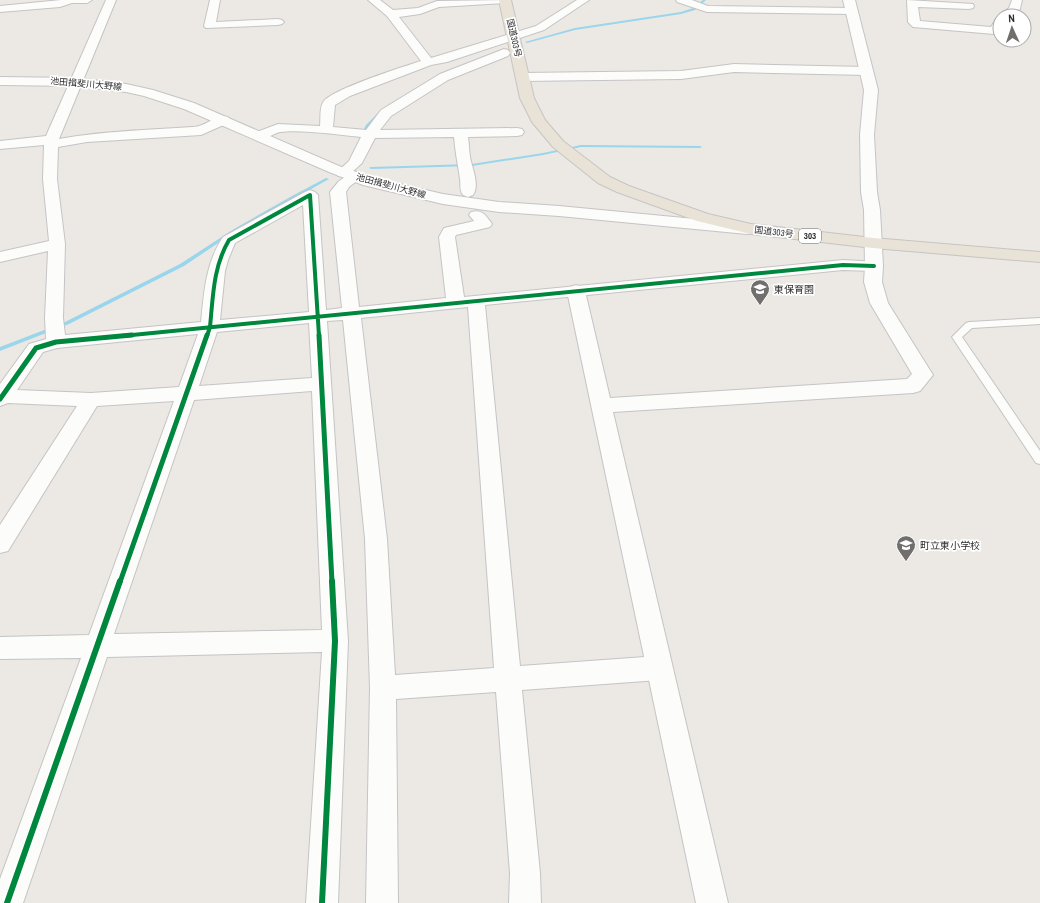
<svg xmlns="http://www.w3.org/2000/svg" width="1040" height="903" viewBox="0 0 1040 903" font-family="'Archivo Narrow','Noto Sans JP',sans-serif">
<style>
.lines{fill:none;stroke-linecap:round;stroke-linejoin:round}
.stream{fill:#99d6ec;fill-rule:evenodd}
.service-casing{stroke:#c5c4c5;stroke-width:2}
.minor-casing{stroke:#c5c4c5;stroke-width:2}
.tertiary-casing{stroke:#c5c4c5;stroke-width:2}
.secondary-casing{stroke:#c5c4c5;stroke-width:2}
.trunk-casing{stroke:#c6c5c4;stroke-width:2}
.service{fill:#fcfcfb;fill-rule:evenodd}
.minor{fill:#fcfcfb;fill-rule:evenodd}
.tertiary{fill:#fcfcfb;fill-rule:evenodd}
.secondary{fill:#fcfcfb;fill-rule:evenodd}
.trunk{fill:#e9e2d6;fill-rule:evenodd}
.cycleway-far2-casing{stroke:#fff;stroke-width:6}
.cycleway-far1-casing{stroke:#fff;stroke-width:8}
.cycleway-casing{stroke:#fff;stroke-width:9}
.cycleway-far2{stroke:#00873e;stroke-width:4}
.cycleway-far1{stroke:#00873e;stroke-width:5}
.cycleway{stroke:#00873e;stroke-width:6}
.labels{text-anchor:middle;dominant-baseline:central;stroke-width:3.5;stroke-linejoin:round;paint-order:stroke}
.far-street-label{font-size:9px;fill:#2e2e2e;stroke:#fff}
.shield{fill:#fff;stroke:#6d6d6d;stroke-width:1}
.shield-label{font-size:9px;font-weight:bold;fill:#2e2e2e}
.poi-label{font-size:10px;fill:#2e2e2e;stroke:#fff;text-anchor:start}
</style>
<rect width="100%" height="100%" fill="#ece8e4"/>
<g class="lines">
<path class="stream" d="M703 0H706L695 10 681 14 575 30 527 43 525 42 575 28 681 12 693 8Z
M381 110 384 111 369 126 364 136H362L361 135 366 125Z
M581 145 700 146 702 147 700 148 581 147 543 155 472 166 371 169 369 168 371 167 472 164 543 153Z
M326 178 329 179 236 231 184 266 69 324 0 351V347L65 322 180 264 234 229 292 196Z"/>
<g class="service-casing">
<path id="service" d="M1040 318V324L972 328 962 337 1040 451V464L1036 463 952 337 966 323 969 322Z"/>
</g>
<g class="minor-casing">
<path id="minor" d="M61 0H92L87 3H72L60 7 0 12V6Z
M106 0H116L59 139C103 131 148 130 193 127 206 127 215 114 228 117L230 120 228 123 201 135 87 142 58 147 57 179 65 244 63 318 65 335 201 322C204 292 206 262 223 237L305 192 310 190 315 192 318 195 326 310 342 308 330 192 339 181 345 177 338 176 336 173 349 161 361 137C340 135 301 129 280 132 271 134 264 142 254 139L252 136 254 133 278 124 320 126C321 118 319 107 324 101 334 89 402 67 421 61L387 16 368 0H380L393 10 418 8 437 1 510 0 505 3 439 7 420 14 399 17 431 58 536 26 577 0H589L544 30 447 62 431 65 350 96 335 105 333 127 366 130 381 110 440 74 504 49 508 50 510 53 508 56 448 80 391 116 380 130 517 128 522 129 524 132 522 135 517 136 468 137C469 143 469 150 470 157 472 168 480 185 473 195L468 197 463 195C459 190 461 185 460 179 458 165 455 151 454 137L375 138 362 163 351 173 360 174 362 177 349 187 346 192 359 307 446 298 439 237 444 228 474 221 469 215 471 212C483 209 486 216 492 224L490 227 456 235 455 237 464 297 843 260 880 262 882 266 880 270 874 271 843 270 485 305 520 666 659 656 668 660 672 668 668 676 659 680 522 690 540 873 541 903H509L510 873 496 692 396 699 398 903H366L370 688 365 539 343 320 327 321 348 641 338 903H306L322 652 107 657 23 903H0V879L81 658 0 659V637L89 635 174 401 97 406 8 551 0 553V525L77 406 8 403 0 406V384L29 344 46 339 45 318 48 251 0 262V252L49 241 43 179 44 145 0 149V141L46 136ZM303 205 309 312 220 320 225 271 228 260 235 243ZM468 307 494 668 395 675 387 539 361 318ZM309 323 312 378 199 386 217 332ZM198 334 179 387 91 393 17 390 43 352 57 348ZM312 391 322 630 114 634 194 400Z
M210 0H220L216 22 278 19 282 20 284 22 282 24 278 25 206 28 204 26Z
M676 0H692L708 6 852 8 858 11 852 14 707 12 677 2Z
M907 0 973 4 974 6 973 8 969 9 918 7 920 21 991 27 996 19 1000 18V31L998 33 994 34 913 27 908 22Z
M1012 0H1022L1020 9 1013 16H1000L1009 8Z
M734 64 867 67 871 68 873 71 871 74 867 75 734 72 681 79 522 81 518 80 516 77 518 74 522 73 681 71Z"/>
</g>
<g class="tertiary-casing">
<path id="tertiary" d="M843 0H855L878 90 874 135 877 192 880 210 883 266 882 282 888 303 933 375 920 391 913 393 613 412 728 903H696L567 291 570 287 576 285 582 287 585 291 610 398 907 379 912 374 870 303 864 282 865 266 864 210 861 192 860 135 864 90Z"/>
</g>
<g class="secondary-casing">
<path id="secondary" d="M0 77 76 78 126 84 153 90 194 103 339 166 374 178 443 194 499 202 559 206 747 224 753 225 755 229 753 233 747 234 559 216 499 212 443 204 363 185 329 172 184 109 144 96 126 92 76 86 0 85Z"/>
</g>
<g class="trunk-casing">
<path id="trunk" d="M499 0H511L534 98 545 120 563 141 610 177 629 186 708 214 751 224 873 238 1040 252V262L873 248 751 234 697 221 617 192 598 183 553 147 532 122 520 98Z"/>
</g>
<use href="#service" class="service"/>
<use href="#minor" class="minor"/>
<use href="#tertiary" class="tertiary"/>
<use href="#secondary" class="secondary"/>
<use href="#trunk" class="trunk"/>
<g class="cycleway-far2-casing">
<path id="cycleway-far2" d="M122 336 843 265 874 266
M207 336 210 327C213 297 213 267 229 240L310 195 319 336"/>
</g>
<g class="cycleway-far1-casing">
<path id="cycleway-far1" d="M319 335 332 582
M0 399 36 348 56 342 132 335
M120 582 207 335"/>
</g>
<g class="cycleway-casing">
<path id="cycleway" d="M7 903 120 581
M322 903 335 641 332 581"/>
</g>
<use href="#cycleway-far2" class="cycleway-far2"/>
<use href="#cycleway-far1" class="cycleway-far1"/>
<use href="#cycleway" class="cycleway"/>
</g>
<defs>
<g id="school-pin" transform="scale(1)"><path d="M0 17L-7.5 6A9.5 9.5 0 1 1 7.5 6Z" fill="#706f6e" stroke="#fff"/><path d="M0-5L7-2L0 1L-7-2ZM-4 1L0 2.5L4 1V4Q0 6-4 4Z" fill="#fff"/></g>
</defs>
<g fill-rule="evenodd">
<use href="#school-pin" x="760" y="289"/>
<use href="#school-pin" x="906" y="545"/>
</g>
<g class="labels">
<g class="far-street-label">
<text transform="translate(514 38) rotate(77)">国道303号</text>
<text transform="translate(86 84) rotate(5)">池田揖斐川大野線</text>
<text transform="translate(391 186) rotate(15)">池田揖斐川大野線</text>
<text transform="translate(774 232) rotate(7)">国道303号</text>
</g>
<rect class="shield" x="799" y="229" width="22" height="14" rx="3"/>
<g class="shield-label">
<text x="810" y="236">303</text>
</g>
<g class="poi-label">
<text x="774" y="289">東保育園</text>
<text x="920" y="545">町立東小学校</text>
</g>
</g>
<g transform="translate(1012 28) rotate(357)"><circle r="19" fill="#ffffff" stroke="#ababab"/>
<path d="M0-3L7 15L0 10L-7 15Z" fill="#706f6e"/>
<text y="-6" font-size="11" font-weight="bold" text-anchor="middle" fill="#2e2e2e">N</text>
</g>
</svg>
